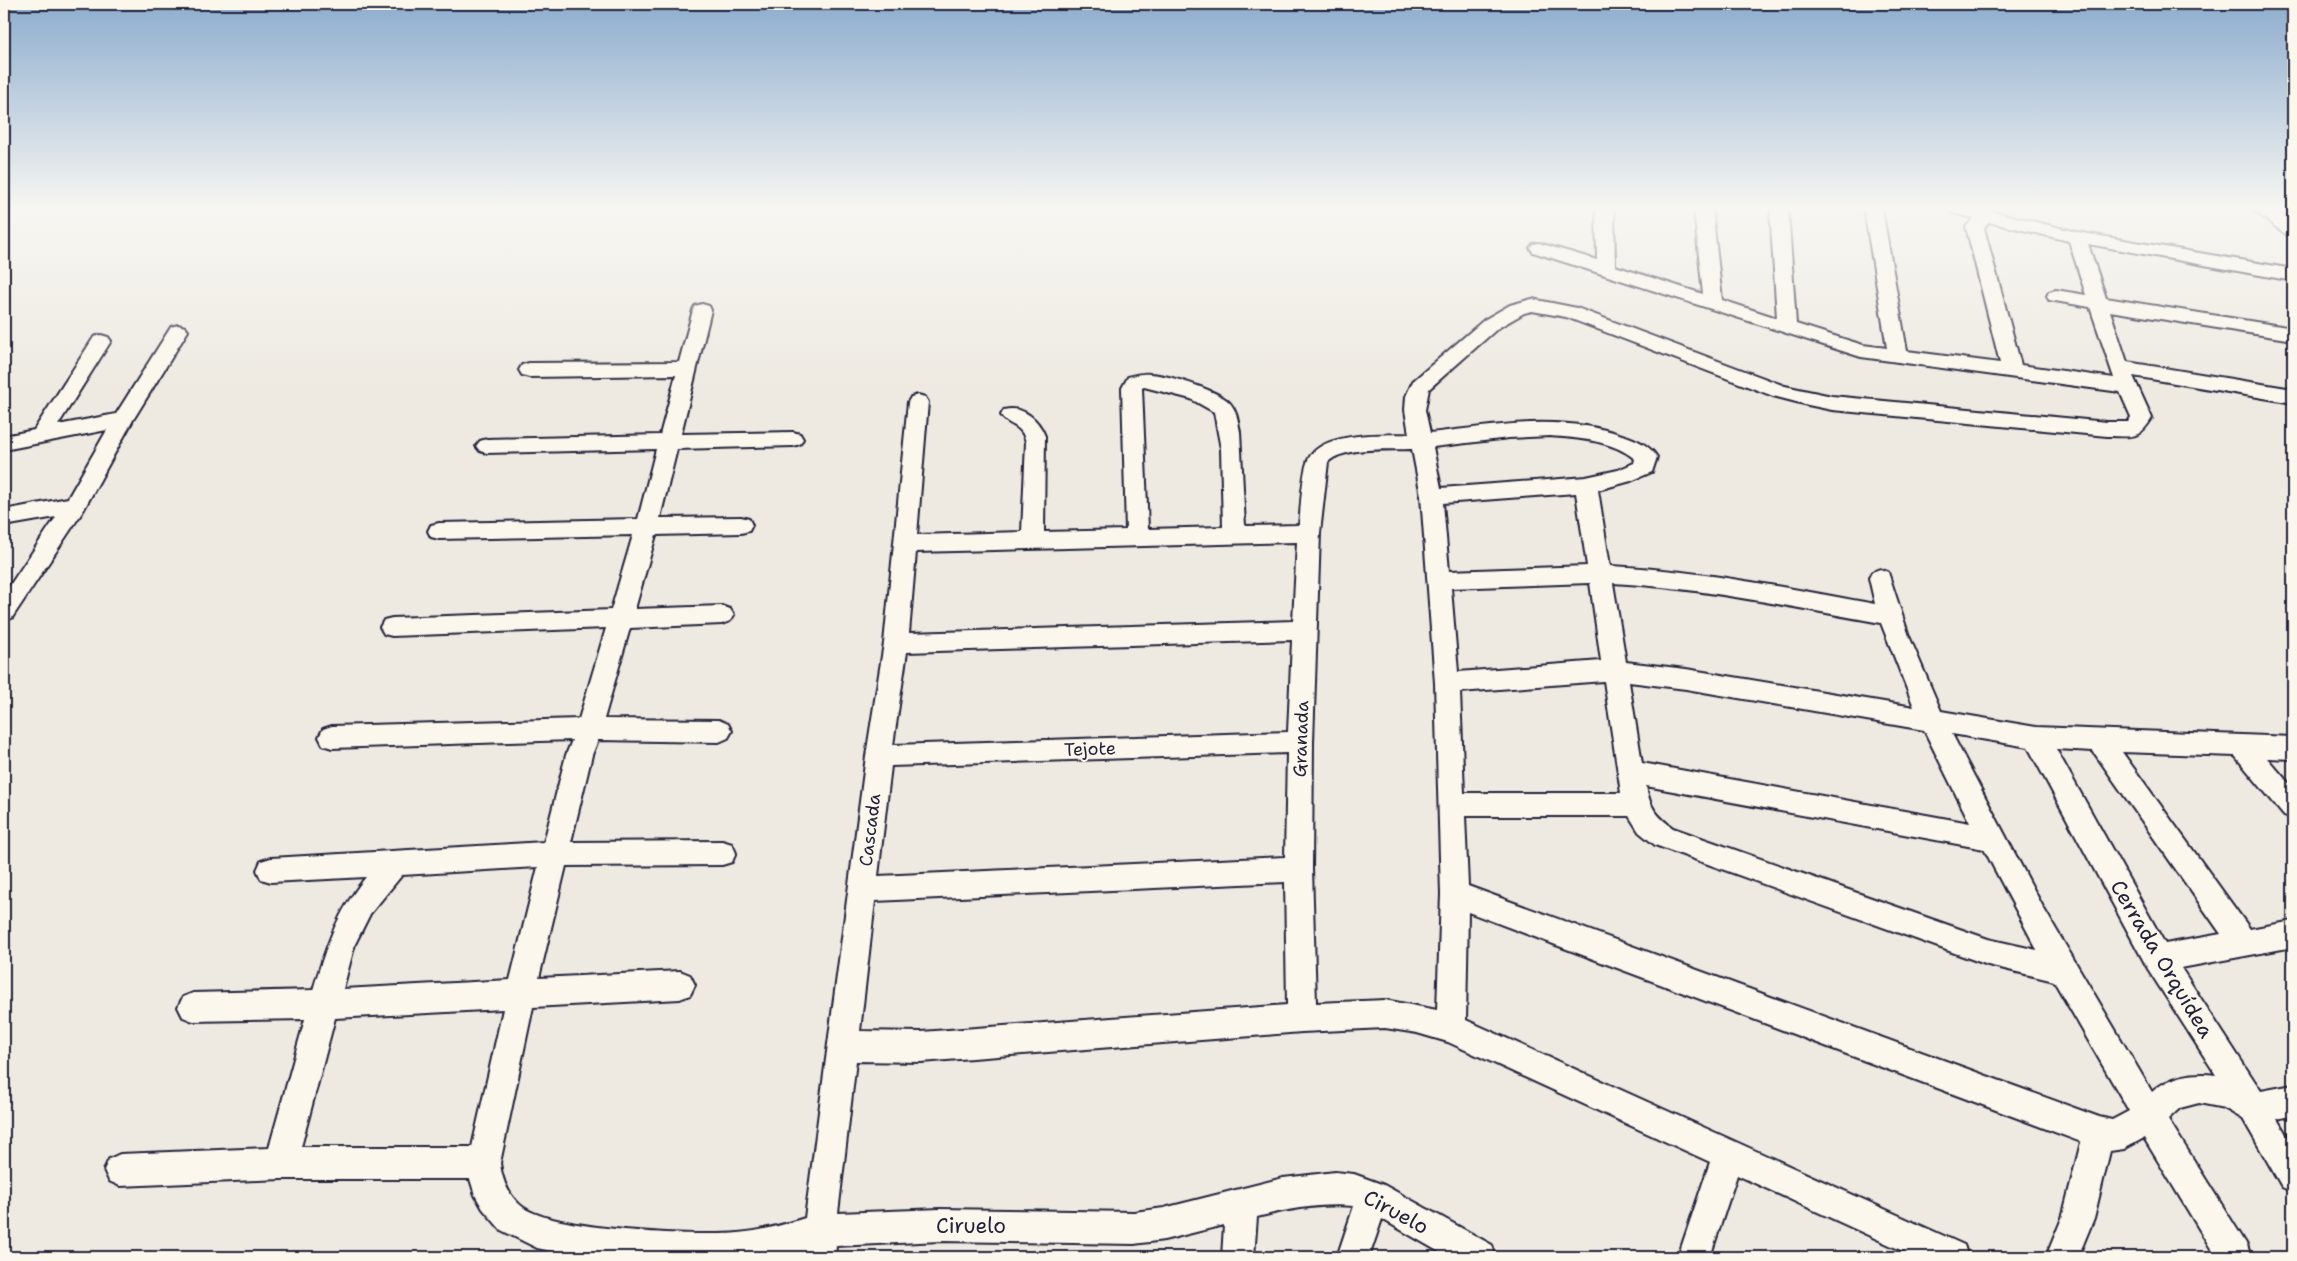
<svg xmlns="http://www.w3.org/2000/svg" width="2297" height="1261" viewBox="0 0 2297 1261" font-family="'Shantell Sans',sans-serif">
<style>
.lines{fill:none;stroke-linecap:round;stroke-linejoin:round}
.street-casing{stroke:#22223b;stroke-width:4}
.street{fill:#fbf7ec;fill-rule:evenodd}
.labels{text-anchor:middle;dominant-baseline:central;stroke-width:4;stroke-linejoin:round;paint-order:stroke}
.street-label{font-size:18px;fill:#22223b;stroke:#fbf7ec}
.near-street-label{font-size:21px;fill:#22223b;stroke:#fbf7ec}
</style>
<rect width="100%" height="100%" fill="#eeeae2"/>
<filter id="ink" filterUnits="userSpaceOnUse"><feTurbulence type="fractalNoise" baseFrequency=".02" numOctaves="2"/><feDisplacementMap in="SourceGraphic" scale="10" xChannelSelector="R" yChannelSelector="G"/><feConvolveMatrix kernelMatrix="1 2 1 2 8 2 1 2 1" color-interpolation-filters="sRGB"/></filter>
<g filter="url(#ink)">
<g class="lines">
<g class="street-casing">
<path id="street" d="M1596 209H1614L1615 266 1703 294 1694 209H1712L1722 300 1777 318 1770 209H1788L1796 324 1863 345 1887 348 1864 209H1882L1907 351 2000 363 1966 227 1974 218 1952 213 1949 209H1982L2077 232 2293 269V281L2088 244 2106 298 2293 328V340L2110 311 2127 362 2293 389V403L2133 376 2152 418C2138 441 2132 436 2107 436L1832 410 1808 405 1773 396 1566 317 1532 311 1524 313 1498 328 1429 389 1425 410 1430 433C1494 426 1559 413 1622 435 1636 439 1649 445 1657 457L1652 472 1631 481 1598 490 1610 566C1699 570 1787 588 1875 604L1869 578 1872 572 1880 569 1888 572 1909 636 1941 711 2036 727 2293 737V759L2267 758 2293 788V819L2284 815 2235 756 2122 752 2250 929 2293 921V947L2181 968 2261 1091 2293 1085V1115L2277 1119 2293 1146V1192L2282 1187 2243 1119 2224 1108 2199 1103 2180 1108 2168 1119 2247 1245 2251 1257H2216L2144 1138 2124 1149 2110 1151 2094 1218 2078 1257H2046L2062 1218 2081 1142 1468 912 1466 1020 1964 1245 1968 1257H1916L1737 1175 1710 1257H1678L1710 1162 1448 1042 1417 1033 1385 1028 1302 1032 921 1062 856 1061 838 1213 940 1209 1134 1212 1164 1208 1283 1178 1335 1172 1354 1174 1384 1185 1492 1245 1496 1257H1448L1382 1219 1369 1257H1337L1354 1206C1321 1203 1288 1209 1257 1217L1254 1257H1222L1224 1225 1164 1240 1134 1244 940 1241 836 1246 835 1257H803V1252L785 1257H579L537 1248 501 1230 483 1209 475 1195 470 1179H281L120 1186 109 1181 104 1170 109 1159 120 1154 269 1148 305 1019 193 1021 183 1017 178 1007 183 997 193 993 313 990C326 947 337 912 366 877L271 882 261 879 257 870 261 861 271 858 544 842 566 755 572 740 332 748 323 745 319 737 323 729 332 726 579 719 606 628 392 636 384 634 380 627 384 620 392 618 611 610 633 535 439 539 431 537 428 531 431 525 439 523 638 519 656 449 487 453 480 451 476 446 480 441 487 439 660 435 676 375 529 377 522 375 519 370 522 365 529 363 679 362 693 310 695 306 702 304 709 306 711 310 681 434 793 432 800 434 803 439 800 444 793 446 677 449 660 518 741 517 749 519 752 525 749 531 741 533 656 535 635 609 722 606 730 609 734 615 730 621 722 624 630 628 604 719 719 720 728 724 732 731 728 738 719 742 598 740 592 755 571 842 722 841 732 844 736 853 732 862 722 865 566 866 539 978 680 971 690 975 695 985 690 995 680 999 533 1007 500 1163C502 1181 509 1197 524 1208 556 1230 697 1237 738 1233 761 1231 783 1225 805 1218L866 756 884 643 908 402 911 397 918 395 925 397 928 402 917 535 1022 532 1026 442C1021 422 1009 428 1001 415L1004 410C1023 405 1039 420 1045 436L1044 532 1126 530 1122 388 1128 377C1133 376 1138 374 1143 374 1161 372 1218 390 1230 403 1237 411 1238 422 1240 432L1245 526 1299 525C1301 508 1302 474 1308 460 1321 431 1383 435 1409 434L1405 410 1406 396 1413 381 1484 320 1510 305 1532 299 1577 308 1785 386 1808 391 1832 396 2107 422H2128L2131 417 2120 392 1861 357 1533 252 1530 248 1533 244 1539 243 1597 260ZM1989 222 2069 241 2086 295 2056 290 2049 292 2047 296 2049 300 2090 307 2114 378 2021 365 1984 228ZM1144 387 1191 399 1214 412 1221 449 1223 527 1148 529 1142 388ZM1550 436C1578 438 1612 440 1635 459L1634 463 1618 470 1586 477 1441 488 1433 447 1509 438ZM1412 449 1421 496 1435 683 1441 894 1437 1010 1385 1000 1316 1003 1312 869 1313 742 1320 533 1328 462C1345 446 1389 450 1412 449ZM1576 493 1587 566 1449 571 1443 503ZM1297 542 1293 621 909 633 916 552ZM1590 583 1601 661 1458 672 1451 588ZM1613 583C1703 588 1792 607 1881 623L1914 707 1686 669 1626 662ZM1292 640 1288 732 893 745 907 652ZM1604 681 1621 793H1464L1460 692ZM1629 682 1686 689 1924 730 1970 823 1642 763ZM1952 734 2028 747 2148 969 2216 1075C2193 1072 2169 1076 2152 1092L2044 909ZM2056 749 2093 751 2221 934 2165 944ZM1287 753 1285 857 878 876 891 766ZM1646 786 1984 849 2037 950 1988 939 1673 828C1656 815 1650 808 1646 786ZM1465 816H1629L1639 832 1655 845 1988 965 2054 981 2129 1111 2112 1120 2099 1117 1468 886ZM538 867 510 980 343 989 355 944 370 914 402 875ZM1285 882 1287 1005 921 1032 860 1031 875 901ZM503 1009 472 1147H301L335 1018Z
M2252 209H2273L2293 223V236L2287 235Z
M178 325 185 327 188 331 133 420 83 511 12 618 4 621V594L56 517 4 526V510L68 498 107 430 4 450V436L34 430 94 337 101 335 108 337 111 341 58 425 116 414 171 327Z"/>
</g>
<use href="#street" class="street"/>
</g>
</g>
<linearGradient id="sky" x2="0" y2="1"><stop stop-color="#8dadce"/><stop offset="0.54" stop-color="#f7f6f2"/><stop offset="1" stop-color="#f7f6f2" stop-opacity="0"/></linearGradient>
<rect width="2297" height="386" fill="url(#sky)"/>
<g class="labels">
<g class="street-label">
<text transform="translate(1301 739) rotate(-88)">Granada</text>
<text transform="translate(1090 749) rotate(-2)">Tejote</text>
<text transform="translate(870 830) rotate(-83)">Cascada</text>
</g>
<g class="near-street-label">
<text transform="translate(2162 959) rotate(59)">Cerrada Orquídea</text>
<text transform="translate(1396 1212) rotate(28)">Ciruelo</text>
<text x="971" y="1226">Ciruelo</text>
</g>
</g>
<rect width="2297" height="1261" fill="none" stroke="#fbf7ec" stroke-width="20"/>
<rect x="10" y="10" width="2277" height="1241" fill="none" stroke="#22223b" stroke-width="2" filter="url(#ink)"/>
</svg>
